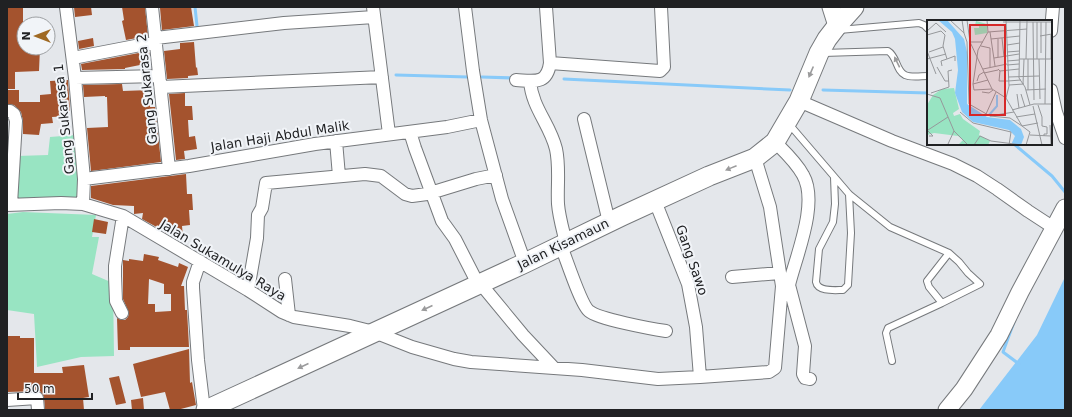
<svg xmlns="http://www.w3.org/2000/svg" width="1072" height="417" viewBox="0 0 1072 417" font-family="'DejaVu Sans',sans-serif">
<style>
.green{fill:#98e4c2}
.water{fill:#88caf9}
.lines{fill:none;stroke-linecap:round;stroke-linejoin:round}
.stream{stroke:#88caf9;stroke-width:3}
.building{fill:#a4532e;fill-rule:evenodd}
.lane-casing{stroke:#76797c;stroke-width:8}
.street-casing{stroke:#76797c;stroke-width:14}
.secondary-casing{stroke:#76797c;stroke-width:19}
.primary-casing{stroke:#76797c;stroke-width:21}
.lane{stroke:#fff;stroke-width:6}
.street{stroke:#fff;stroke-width:12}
.secondary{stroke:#fff;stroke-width:17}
.primary{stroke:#fff;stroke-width:19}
.oneway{fill:#9b9b9c}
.labels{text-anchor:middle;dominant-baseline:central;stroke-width:4;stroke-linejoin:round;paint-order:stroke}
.street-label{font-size:13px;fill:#202123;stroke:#f1f4f8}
.inset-river{fill:none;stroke:#88caf9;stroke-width:2}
.inset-road{fill:none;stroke:#96989b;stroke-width:1}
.view{fill:#d62828;fill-opacity:0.15;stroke:#d62828;stroke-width:2}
.inset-edge{fill:none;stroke:#202123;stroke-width:2}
</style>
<rect width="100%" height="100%" fill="#e4e7eb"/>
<path class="green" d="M75 135 79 172 78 201 14 200 17 156 48 155 50 137Z
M23 212 96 215 92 237H99L92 274 113 283 114 356 81 357 37 367 34 314 7 310V214Z"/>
<path class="water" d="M1065 277V410H979L1037 335Z"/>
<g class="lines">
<path class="stream" d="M195 7 197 26
M396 75 468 77
M482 77 514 78
M564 79 790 90
M823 90 928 93
M1014 144 1052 176 1065 192
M1014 322 1003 352 1019 364"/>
</g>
<path class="building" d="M7 7H23V26H19V45H24V48H40L39 71 15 72V89H7Z
M74 7H91L92 15 75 17Z
M122 7H145L148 36 126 40 122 21 124 20Z
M167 7H191L194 26 162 30 160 8Z
M93 38 94 46 79 49 78 41Z
M194 42 196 68 197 67 198 75 188 76V78L167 79 164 51 180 49V43Z
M149 51 150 63 125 68V69L82 70 81 64Z
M68 80 70 111H68V116L52 117 53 123 41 124 39 135 23 134V121L21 112 14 105 8 104V90H19V102H40V95L51 94 50 81Z
M122 84 123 91 150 90V107H155L161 162 91 171 87 128 108 127 107 97H105V96L84 97 83 85Z
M185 93V106H192L193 120H188L189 137 195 136 197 149 184 151 185 159 176 160 169 94Z
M186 174 187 194H192L193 210H189L190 225 182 226 183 237H175V234H168L164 232V230H162L142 219 143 213 134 214V206L113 205 91 198V186Z
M94 219 108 222 106 234 92 232Z
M144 254 159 257 158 260 178 267 179 263 188 267 181 286H184L185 310H187L189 347H130V350H118L117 318 121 320H125L128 317 129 313 123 299V260L129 261V259L143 261ZM149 279 164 284V294H171V311L155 312V304H148Z
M7 336H20V338H34V373H63L62 367 84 365 89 397 83 398 84 410H45L44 397 40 391 7 392Z
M189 349 190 383 192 382 196 405 177 410H170L165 392 141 397 133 364Z
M119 376 126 403 116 405 109 378Z
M143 398 144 410H132L131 400Z"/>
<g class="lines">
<g class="lane-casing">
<path id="lane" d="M839 30 919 23 924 25 928 29
M823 53 888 51C897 56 896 71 905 75 911 78 921 76 928 76
M789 124 849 194 890 227 949 253 959 262 968 273 980 284 942 303 888 328 886 333 892 361
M834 177 835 204 833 222 819 249 816 282C818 292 835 290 843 290L848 285 851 233 849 194
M942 303 929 287 927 281 949 253"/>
</g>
<g class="street-casing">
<path id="street" d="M66 7 75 78 84 179 83 204
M152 7 169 169
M373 7 389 134
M465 7 473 71 481 120 502 199 525 263
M1051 31 1053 7
M156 38 284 23 374 17
M73 58 156 42
M550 63 660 71 664 67 661 7
M75 78 159 76
M516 80C534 81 547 85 550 63L546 7
M530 81C532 108 550 124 556 149 560 167 557 186 558 204 559 217 563 230 566 243
M161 87 382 77
M1051 90 1056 112 1065 138
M799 101 892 141 953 164 977 176 997 189 1028 211 1054 228
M7 111H10L14 114 16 121 11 204
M584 119 609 222
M410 132 415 148 442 221 455 239 478 284
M336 141 339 176
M775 142C785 152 796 162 803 175 819 203 796 256 789 285L782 286
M84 179 189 166 315 144 447 127 481 120
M655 201 688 284 696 327 700 377
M7 205 61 203 83 204 123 216 248 290 282 312 294 317 350 326 374 332 412 347 454 359 471 362 582 370 658 379 700 377 769 372 775 368 782 286 770 207 755 158
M561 246C566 258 581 305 589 311 598 319 652 329 666 331
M200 261 193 282V288L198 360 204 410
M732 277 780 273
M285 279 289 315
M480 283 523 335 554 368
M789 285 805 346 803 374 805 378 810 379
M248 290 257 238 258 215 262 208 266 183 365 174 381 176 405 194 412 196 427 194 476 179 496 175
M122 313 116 301 115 276V266L123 216
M7 400 37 398 38 410"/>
</g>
<g class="secondary-casing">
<path id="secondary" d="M831 7 837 26
M947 410 964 389 999 335 1020 292 1065 208"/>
</g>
<g class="primary-casing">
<path id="primary" d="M206 410 525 263 622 216 709 176 755 158 775 142 799 101 819 53 827 39 837 26 854 7"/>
</g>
<use href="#lane" class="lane"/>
<use href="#street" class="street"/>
<use href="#secondary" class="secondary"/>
<use href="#primary" class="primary"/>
</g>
<defs><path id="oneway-solid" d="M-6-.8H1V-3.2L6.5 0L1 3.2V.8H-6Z"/></defs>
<g class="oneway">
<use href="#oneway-solid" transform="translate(897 62) rotate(-116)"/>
<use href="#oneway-solid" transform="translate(811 72) rotate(113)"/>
<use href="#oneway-solid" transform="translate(731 168) rotate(158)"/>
<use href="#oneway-solid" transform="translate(427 308) rotate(156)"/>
<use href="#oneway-solid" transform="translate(303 366) rotate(156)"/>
</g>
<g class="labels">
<g class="street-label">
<text transform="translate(147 89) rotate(-96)">Gang Sukarasa 2</text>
<text transform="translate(64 119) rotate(-96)">Gang Sukarasa 1</text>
<text transform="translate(280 136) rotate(-9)">Jalan Haji Abdul Malik</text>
<text transform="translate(563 244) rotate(-26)">Jalan Kisamaun</text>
<text transform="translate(223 260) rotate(31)">Jalan Sukamulya Raya</text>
<text transform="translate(692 260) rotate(71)">Gang Sawo</text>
</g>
</g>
<g transform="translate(927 20)">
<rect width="125" height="125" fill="#e4e7eb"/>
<path d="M49 1 60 4V13L48 15 47 8H52V5H48ZM27 68 32 89 26 93 27 96 33 94 36 99 53 111 52 115 63 121 61 125H31L36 120 31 116 7 113 0 115V85L6 75 15 69Z" fill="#98e4c2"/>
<path d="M11 0H20L37 19 40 32V84L60 97 83 100 94 109 97 117 94 125H84L88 116 82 110 46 102 35 92 28 73 31 50 28 19 25 12Z" fill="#88caf9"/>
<path class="inset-river" d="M62 95 70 86V75"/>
<path class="inset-road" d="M23 0 37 13 40 22 42 84 63 96 83 98 95 106M35 0 37 13M40 0 43 22 65 69 79 78 95 106 103 112 99 125M60 0 61 12 51 30 46 64 47 70 65 69M93 0 92 58 98 67 103 85M76 2H125M106 2 107 80M110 2V39M0 11 9 3 19 12M61 12 100 9M63 12 68 46M0 15 14 11 18 15 16 26 20 39 14 41 15 46M113 16 125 14M75 18 77 37M64 19 93 16M71 19V37M43 22H56M80 25 93 23M54 26 63 28V47M0 31 9 54M2 32 16 27M80 32 93 31M114 33V2M67 38 92 34M0 39 19 34M20 39 28 36V41M92 39H125M99 39 100 1M112 39 113 79M124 39V15M80 41 92 40M80 45 92 44M10 47 18 61H22M56 49 80 44M71 49 73 51 92 49M73 51 72 61H81M57 53 71 50M81 57 112 56M50 61 52 55 57 52M81 61 94 60M46 64 61 60M96 64 97 39M82 65 97 64M99 70 119 69M101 70V39M55 72 62 73 66 70M4 73 22 67 21 51 25 50M0 74 13 78 27 111 41 125M90 74 92 88M94 74 98 87M79 78 82 66 79 0M118 84 119 2M111 85 115 97V106L120 107V114H117V116M106 86 115 125M85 90 107 84H125M33 92 46 103 84 112 82 125M59 94 69 72M63 96 87 92M89 97 108 94M123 105 124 125M95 106 111 103M0 110 6 116H2M1 110 21 97M103 115 124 116M21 124 27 111M47 125 53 116 64 121 95 125"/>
<path class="view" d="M43 5H78V95H43Z"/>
<rect width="125" height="125" class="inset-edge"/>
</g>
<rect width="1072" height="417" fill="none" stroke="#202123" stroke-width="16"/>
<g transform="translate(36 36) rotate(270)"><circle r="19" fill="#f1f4f8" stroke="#9da0a3"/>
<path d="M0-3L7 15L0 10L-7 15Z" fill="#9f6923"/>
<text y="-6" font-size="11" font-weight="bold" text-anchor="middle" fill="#202123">N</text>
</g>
<path d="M18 393v6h74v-6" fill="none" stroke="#202123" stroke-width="2"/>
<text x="24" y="393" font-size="12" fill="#202123" stroke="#f1f4f8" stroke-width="3" paint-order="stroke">50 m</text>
</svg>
